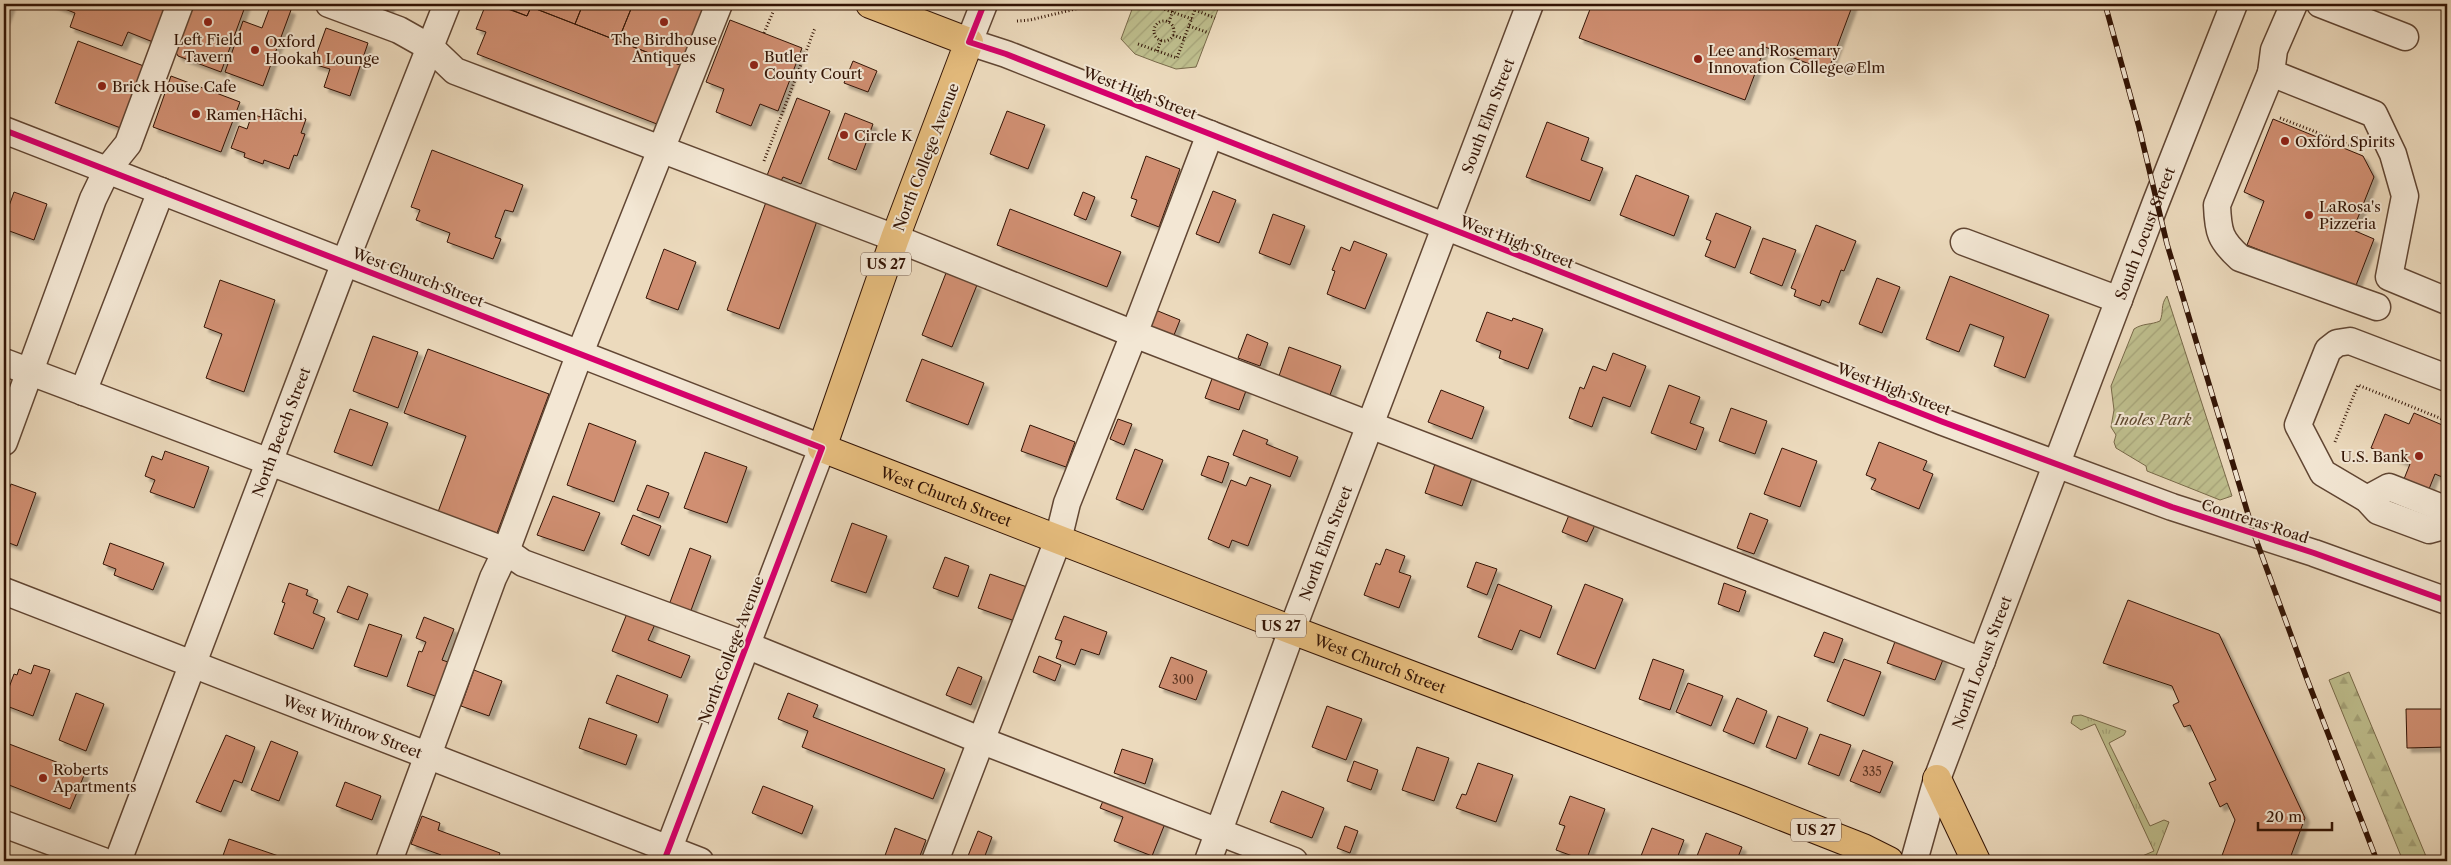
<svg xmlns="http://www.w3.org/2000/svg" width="2451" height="865" viewBox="0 0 2451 865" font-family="'Libre Caslon Text',serif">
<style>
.grass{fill:url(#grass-tufts);stroke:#786949}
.forest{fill:url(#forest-firs);stroke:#786949}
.garden{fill:url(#garden-furrows);stroke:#786949}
.building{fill:#d08f72;stroke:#331405;filter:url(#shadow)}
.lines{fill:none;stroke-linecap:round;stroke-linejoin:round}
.minor-casing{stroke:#614633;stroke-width:29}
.highway-casing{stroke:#331405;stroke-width:30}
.path{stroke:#331405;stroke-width:3;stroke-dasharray:1 2.5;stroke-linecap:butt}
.minor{stroke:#f3e7d4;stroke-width:26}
.highway{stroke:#e6bd7e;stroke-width:28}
.rail-casing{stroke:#331405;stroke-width:5.5}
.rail{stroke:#f3e7d4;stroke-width:4;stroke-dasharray:11;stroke-linecap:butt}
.cycleway-casing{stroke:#f3e7d4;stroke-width:9}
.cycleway{stroke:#d6006c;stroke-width:6}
.poi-dot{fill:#8f2418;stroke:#f3e7d4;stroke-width:2}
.labels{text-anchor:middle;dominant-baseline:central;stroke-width:4;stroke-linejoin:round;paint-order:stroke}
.number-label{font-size:12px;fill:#5a3320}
.shield{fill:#f3e7d4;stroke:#6d5343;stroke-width:1}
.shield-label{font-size:14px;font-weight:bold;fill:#331405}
.poi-label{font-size:15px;fill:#331405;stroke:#f3e7d4;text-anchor:start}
.street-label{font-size:15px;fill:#331405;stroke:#f3e7d4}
.park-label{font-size:15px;font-style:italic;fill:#5d472e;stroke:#f3e7d4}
</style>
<defs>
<pattern id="grass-tufts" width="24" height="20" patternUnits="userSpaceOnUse" patternTransform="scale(1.25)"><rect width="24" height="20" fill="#bebe8d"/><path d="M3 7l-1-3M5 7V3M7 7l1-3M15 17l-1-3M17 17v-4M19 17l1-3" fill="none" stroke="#a4a278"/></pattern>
<pattern id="forest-firs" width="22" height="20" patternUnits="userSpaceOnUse" patternTransform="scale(1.25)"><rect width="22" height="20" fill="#bebe8d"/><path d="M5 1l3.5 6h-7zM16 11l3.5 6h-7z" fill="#a4a278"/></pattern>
<pattern id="garden-furrows" width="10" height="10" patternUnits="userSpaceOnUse" patternTransform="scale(1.25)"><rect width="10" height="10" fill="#bebe8d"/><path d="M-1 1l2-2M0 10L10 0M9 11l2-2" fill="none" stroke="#a4a278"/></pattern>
<filter id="shadow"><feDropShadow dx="4.5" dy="4.5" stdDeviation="1" flood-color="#0004"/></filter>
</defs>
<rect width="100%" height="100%" fill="#ecdabd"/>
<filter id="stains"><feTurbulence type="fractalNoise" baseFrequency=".004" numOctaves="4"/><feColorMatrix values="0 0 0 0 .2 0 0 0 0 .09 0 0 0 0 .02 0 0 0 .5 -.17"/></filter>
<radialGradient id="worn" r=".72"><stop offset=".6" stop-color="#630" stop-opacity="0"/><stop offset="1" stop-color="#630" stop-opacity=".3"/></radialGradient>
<path class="grass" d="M2081 715 2126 731 2124 735 2109 743 2150 826 2164 820 2169 822 2154 861H2137L2140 857 2154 851 2095 724 2081 730 2071 723 2073 716Z"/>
<path class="forest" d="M2349 672 2428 861H2403L2329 680Z"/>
<path class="garden" d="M1134 4H1220L1196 67 1176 69 1156 62 1135 54 1121 39Z
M2167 296 2232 496 2220 500 2147 471 2146 466 2116 448 2114 442 2116 435 2111 427 2114 410 2111 386 2134 329C2143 323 2151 325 2160 321 2164 312 2160 305 2167 296Z"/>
<path class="building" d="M4 4H11L5 20 4 19Z
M52 4H167L153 42 128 32 122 46 70 27 75 13Z
M184 4H246L221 72 178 56 170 41Z
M271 4 291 10 263 86 225 72 243 21 262 28Z
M366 4H391L387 12Z
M486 4H494L527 16 531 7 685 67 662 126 477 54 486 32 476 29Z
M497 4H521L531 7 527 16Z
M532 4H583L575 24 531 7Z
M583 4H633L618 41 575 24Z
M633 4H709L685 67 618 41Z
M1592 4H1659L1671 8 1672 4H1853L1828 71 1765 47 1745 100 1579 38Z
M730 20 802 48 778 111 760 104 751 126 716 112 724 89 706 82Z
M326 28 368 43 350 96 324 87 330 69 313 64Z
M78 41 149 68 126 130 55 103Z
M853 61 877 71 868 92 844 83Z
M171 76 240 102 221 152 153 127Z
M797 98 830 111 801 184 783 177 780 183 766 178Z
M276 109 306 119 301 133 305 134 297 156 294 155 289 169 264 160 263 164 244 157 245 153 231 148 239 126 247 129 252 114 272 121Z
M1007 111 1045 125 1028 169 990 154Z
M845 113 873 124 856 170 828 159Z
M2273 119 2363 156 2374 177 2353 230 2374 239 2355 288 2247 245 2264 201 2244 192Z
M1547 122 1589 138 1581 160 1603 168 1590 201 1526 177Z
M432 150 523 185 513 212 505 210 495 237 501 239 493 259 447 242 450 233 416 220 420 210 411 207Z
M1146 156 1180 169 1159 227 1131 216 1137 200 1131 198Z
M1636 175 1689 196 1674 236 1620 215Z
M1213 191 1236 200 1219 243 1196 234Z
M14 192 47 204 34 240 4 229V220Z
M1083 192 1095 197 1086 220 1074 215Z
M766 202 817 221 779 329 727 310Z
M1010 209 1121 252 1107 287 997 245Z
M1716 213 1751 227 1735 268 1705 256 1711 241 1706 239Z
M1273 214 1305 226 1290 265 1259 253Z
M1816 225 1856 241 1844 271 1841 270 1829 303 1822 300 1820 306 1794 296 1796 290 1791 288Z
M1763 238 1796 250 1782 286 1750 273Z
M1354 241 1387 254 1365 309 1327 294 1335 271 1332 270 1341 247 1350 251Z
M664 249 696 262 678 310 646 298Z
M946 273 977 285 952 347 922 335Z
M1950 276 2049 315 2025 378 1994 366 2004 337 1970 324 1959 352 1926 339Z
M1877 278 1900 287 1882 333 1859 324Z
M220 280 275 300 244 392 206 378 222 334 204 327Z
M1153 309 1180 320 1172 340 1145 329Z
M1487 312 1512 321 1513 318 1543 329 1528 369 1499 358 1501 351 1476 341Z
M1247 334 1268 343 1260 366 1238 358Z
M373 336 418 352 398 408 353 391Z
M1289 347 1341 366 1330 395 1279 376Z
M428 349 549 394 497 533 438 512 466 436 404 413Z
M1613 353 1646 366 1630 407 1603 397 1592 427 1569 418 1580 387 1584 389 1593 366 1606 371Z
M922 359 984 383 968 425 906 401Z
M1213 376 1247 388 1239 410 1205 398Z
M1669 385 1700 397 1690 423 1704 428 1696 450 1651 433Z
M1441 390 1484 407 1472 439 1428 422Z
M1731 408 1767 421 1755 454 1719 441Z
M350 409 388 423 372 466 334 452Z
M2414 413 2447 427V479L2435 474 2419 514 2394 504 2410 464 2371 448 2385 414 2409 424Z
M1118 419 1132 424 1124 445 1110 439Z
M589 423 636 441 614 502 567 485Z
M1030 425 1075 442 1066 467 1021 451Z
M1243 430 1268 440 1266 444 1298 457 1290 477 1233 455Z
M1879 442 1927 461 1923 470 1933 474 1919 509 1871 489 1876 479 1866 475Z
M1782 448 1817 461 1800 507 1764 494Z
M1135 449 1163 460 1143 510 1116 499Z
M165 451 209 467 194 508 150 492 155 480 145 476 152 456 162 460Z
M705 452 747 467 727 523 684 508Z
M1208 456 1229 463 1222 483 1201 475Z
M1436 461 1473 475 1462 506 1425 493Z
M1250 477 1271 485 1248 546 1232 540 1229 548 1208 539 1231 480 1246 486Z
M11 484 36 493 17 546 4 541V503Z
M647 485 669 493 659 518 637 510Z
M553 496 600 513 584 551 537 535Z
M1750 513 1768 520 1754 554 1737 548Z
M633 515 661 526 649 556 621 544Z
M1569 515 1595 525 1587 542 1562 532Z
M852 523 887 536 866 593 831 581Z
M110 543 164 563 153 590 114 575 116 569 103 564Z
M690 548 711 556 690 613 669 605Z
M1386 549 1405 556 1399 572 1411 576 1399 608 1364 595 1376 563 1380 565Z
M945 557 969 566 958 597 933 588Z
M1476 562 1497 569 1487 595 1467 587Z
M990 574 1027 587 1015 621 978 608Z
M289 583 308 590 306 595 318 600 313 613 325 618 313 649 274 634 285 603 282 602Z
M1724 583 1746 591 1739 612 1718 604Z
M1498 584 1552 606 1540 638 1520 630 1512 650 1478 637Z
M1585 584 1623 599 1595 669 1557 654Z
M348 586 368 594 358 620 337 612Z
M2128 600 2219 634 2305 818 2289 861H2220L2235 820 2227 803 2220 807 2209 783 2216 780 2190 725 2184 727 2173 705 2179 702 2172 686 2103 663Z
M628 611 656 622 648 640 690 656 681 678 612 651Z
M1064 616 1107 632 1099 655 1081 649 1075 665 1056 658 1062 641 1055 639Z
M424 617 454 629 442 660 451 663 438 697 407 686 419 651 422 652 426 642 416 638Z
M369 624 402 635 387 677 354 666Z
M1824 632 1843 639 1834 663 1814 656Z
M1896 639 1944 657 1935 680 1887 663Z
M1039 656 1061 665 1055 681 1033 672Z
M1171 657 1207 671 1196 700 1159 687Z
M1653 659 1684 670 1670 710 1639 699Z
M1844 659 1881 672 1864 716 1827 701Z
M34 665 50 670 33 716 4 705V701L14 674 17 675 19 669 31 674Z
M958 667 982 677 971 705 946 695Z
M474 670 502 681 489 716 461 706Z
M617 675 668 695 658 723 606 703Z
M1688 683 1723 696 1711 726 1676 712Z
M76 693 104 704 86 751 59 740Z
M788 693 818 705 813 717 945 769 933 799 802 747 808 731 778 719Z
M1737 698 1767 711 1754 744 1723 731Z
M1327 706 1362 719 1346 760 1312 747Z
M2406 709H2447V747L2407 748Z
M1778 716 1808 728 1796 759 1766 747Z
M589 718 637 735 626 765 579 748Z
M1820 734 1851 745 1839 776 1808 764Z
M226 735 255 747 242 783 234 780 221 812 196 802Z
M271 741 298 752 279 801 251 790Z
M4 742 85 773 70 809 4 783Z
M1417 747 1449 758 1434 801 1402 790Z
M1122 749 1153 759 1145 784 1114 773Z
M1863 750 1893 762 1880 793 1850 781Z
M1354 761 1378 770 1371 790 1347 781Z
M1478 763 1513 775 1496 822 1456 808 1462 794 1466 795Z
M345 782 381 796 372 820 336 806Z
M763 786 813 806 802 834 752 813Z
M1282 791 1324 808 1312 838 1270 822Z
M1106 794 1166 821 1152 856 1114 841 1123 817 1100 808Z
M1570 796 1605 809 1586 861 1556 850 1565 826 1559 824Z
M422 816 440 823 438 830 500 853 497 861H444L439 859 441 855 411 844Z
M1345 826 1358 831 1350 853 1337 848Z
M895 828 926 840 918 861H883Z
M1652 828 1684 840 1676 861H1639Z
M978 831 992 837 983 861H966Z
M1706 833 1742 847 1738 857 1743 859 1742 861H1695Z
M229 839 293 861H221Z"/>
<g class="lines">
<g class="minor-casing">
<g id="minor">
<path d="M329 4 399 30 431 48 455 71 895 238 1134 334 1982 661"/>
<path d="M984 4 969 42 1006 54 1210 134 1943 422 2172 507 2314 553 2447 601"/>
<path d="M2294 4 2274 50 2271 73 2374 114 2393 154 2405 196 2389 277 2447 301"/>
<path d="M2320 4 2405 37"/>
<path d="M2271 73 2217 205C2218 232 2220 240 2240 258L2377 307"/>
<path d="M4 130 822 448 664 861"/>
<path d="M1964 242 2119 300"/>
<path d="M4 362 506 551 523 563 746 645 980 740 1294 861"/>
<path d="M2447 378 2350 341 2337 343 2328 350 2298 425 2323 473 2367 499 2378 511 2429 530 2447 525"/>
<path d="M83 392 161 191"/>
<path d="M4 442 93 199 107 170 128 144 180 4"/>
<path d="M2367 499 2389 487 2447 510"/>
<path id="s1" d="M4 591 700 861"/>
<path d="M4 824 103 861"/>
<path id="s2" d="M118 861 345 262 447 4"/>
<path d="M389 861 493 578 506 551 580 353 719 4"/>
<path d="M935 861 1058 540 1067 503 1134 334 1210 134"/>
<path id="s3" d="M1208 861 1292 630 1530 4"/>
<path id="s4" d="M1914 861 1937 779 2156 202 2234 4"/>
</g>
</g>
<g class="highway-casing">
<g id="highway">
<path id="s5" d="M870 4 969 42 895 238 822 448 1292 630 1741 800 1863 848 1889 861"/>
<path d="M1937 779 1976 861"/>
</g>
</g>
<path class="path" d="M1206 4 1218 8
M1311 4H1313
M1158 7 1192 19
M1195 10 1215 18
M1017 21 1030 20 1096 4
M1154 31a10 10 0 1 1 20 0a10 10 0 1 1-20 0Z
M1169 22 1175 4
M1189 26 1209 33
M764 33 773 12
M1173 35 1184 39
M1138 44 1177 58 1197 4
M1157 51 1161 40
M2280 118 2362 150
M764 161 815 28
M2335 442 2358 385 2447 421"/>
<use href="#minor" class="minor"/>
<use href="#highway" class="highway"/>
<g class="rail-casing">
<path id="rail" d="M2105 4 2139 127 2167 244 2254 534 2307 679 2377 861"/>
</g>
<use href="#rail" class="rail"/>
<g class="cycleway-casing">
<path id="cycleway" d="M984 4 969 42 1006 54 1210 134 1943 422 2172 507 2314 553 2447 601
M4 130 822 448 664 861"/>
</g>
<use href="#cycleway" class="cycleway"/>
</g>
<g class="poi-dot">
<circle cx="208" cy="22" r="5"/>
<circle cx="664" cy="22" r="5"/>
<circle cx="255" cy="50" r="5"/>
<circle cx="1698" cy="59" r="5"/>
<circle cx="754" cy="65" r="5"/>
<circle cx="102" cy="86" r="5"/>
<circle cx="196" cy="114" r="5"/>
<circle cx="844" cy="135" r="5"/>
<circle cx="2285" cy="141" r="5"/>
<circle cx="2309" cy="215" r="5"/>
<circle cx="2419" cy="456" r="5"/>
<circle cx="43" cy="778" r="5"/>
</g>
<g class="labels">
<g class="number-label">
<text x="1183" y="679">300</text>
<text x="1872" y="771">335</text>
</g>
<g class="shield">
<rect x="861" y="252.5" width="50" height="23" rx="4"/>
<rect x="1256" y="614.5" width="50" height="23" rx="4"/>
<rect x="1791" y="818.5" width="50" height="23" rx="4"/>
</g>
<g class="shield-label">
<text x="886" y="264">US 27</text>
<text x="1281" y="626">US 27</text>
<text x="1816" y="830">US 27</text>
</g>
<g class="poi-label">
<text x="208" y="39" text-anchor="middle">Left Field<tspan x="208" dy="17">Tavern</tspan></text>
<text x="664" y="39" text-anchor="middle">The Birdhouse<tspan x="664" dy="17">Antiques</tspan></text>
<text x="265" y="41">Oxford<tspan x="265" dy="17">Hookah Lounge</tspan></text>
<text x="1708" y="50">Lee and Rosemary<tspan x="1708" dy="17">Innovation College@Elm</tspan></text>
<text x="764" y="56">Butler<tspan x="764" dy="17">County Court</tspan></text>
<text x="112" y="86">Brick House Cafe</text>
<text x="206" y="114">Ramen Hachi</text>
<text x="854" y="135">Circle K</text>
<text x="2295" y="141">Oxford Spirits</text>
<text x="2319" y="206">LaRosa's<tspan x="2319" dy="17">Pizzeria</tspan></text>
<text x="2409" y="456" text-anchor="end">U.S. Bank</text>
<text x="53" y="769">Roberts<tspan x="53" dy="17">Apartments</tspan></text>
</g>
<g class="street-label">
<text transform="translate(1140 93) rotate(21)">West High Street</text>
<text stroke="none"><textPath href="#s3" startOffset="796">South Elm Street</textPath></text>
<text transform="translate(926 157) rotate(-69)">North College Avenue</text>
<text stroke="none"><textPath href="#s4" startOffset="669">South Locust Street</textPath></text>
<text transform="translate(1517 242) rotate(21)">West High Street</text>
<text transform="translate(418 277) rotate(21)">West Church Street</text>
<text transform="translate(1894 389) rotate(21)">West High Street</text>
<text stroke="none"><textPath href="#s2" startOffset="459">North Beech Street</textPath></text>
<text stroke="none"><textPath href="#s5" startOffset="671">West Church Street</textPath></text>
<text transform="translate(2255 521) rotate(18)">Contreras Road</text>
<text stroke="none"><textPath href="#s3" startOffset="339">North Elm Street</textPath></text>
<text transform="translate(731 650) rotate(-69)">North College Avenue</text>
<text stroke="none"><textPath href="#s4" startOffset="210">North Locust Street</textPath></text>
<text stroke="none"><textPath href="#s5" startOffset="1136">West Church Street</textPath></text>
<text stroke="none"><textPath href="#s1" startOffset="374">West Withrow Street</textPath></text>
</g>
<g class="park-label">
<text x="2153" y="419">Inoles Park</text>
</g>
</g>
<rect width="2451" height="865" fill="none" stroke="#ecdabd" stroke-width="20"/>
<rect x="5" y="5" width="2441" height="855" fill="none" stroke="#331405" stroke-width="2.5"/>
<rect x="10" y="10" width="2431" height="845" fill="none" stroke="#331405"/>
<path d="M2258 822v8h74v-8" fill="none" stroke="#331405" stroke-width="2.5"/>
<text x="2266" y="822" font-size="15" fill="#331405" stroke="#f3e7d4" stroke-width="4" paint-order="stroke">20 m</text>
<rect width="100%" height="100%" filter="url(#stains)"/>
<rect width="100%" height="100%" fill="url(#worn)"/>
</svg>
